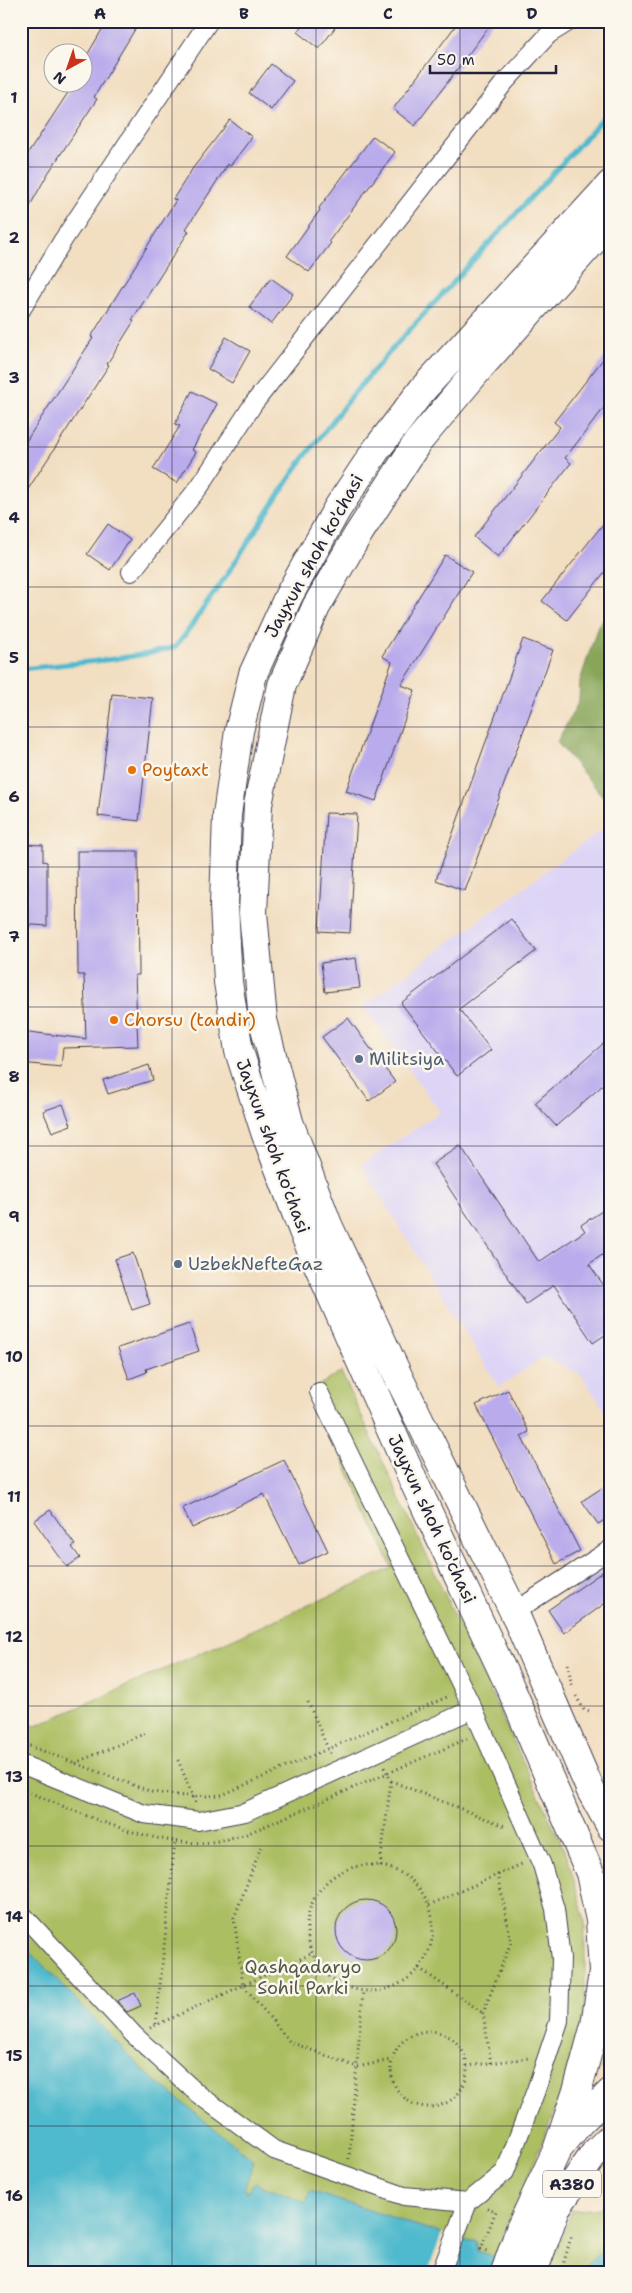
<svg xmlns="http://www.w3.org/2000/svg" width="632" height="2293" viewBox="0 0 632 2293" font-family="'Shantell Sans',sans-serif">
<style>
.built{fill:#ded5f6}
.green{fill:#abbe62;stroke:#66704e}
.forest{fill:#88a558;stroke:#55644a}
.water{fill:#50b9cd;stroke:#396e84}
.pier{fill:#f2dec1}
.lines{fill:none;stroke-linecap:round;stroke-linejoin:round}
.stream{stroke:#50b9cd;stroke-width:5}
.building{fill:#baabec}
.street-casing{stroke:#413e4f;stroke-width:20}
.highway-casing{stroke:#413e4f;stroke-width:30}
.path{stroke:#413e4f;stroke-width:3;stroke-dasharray:1 4;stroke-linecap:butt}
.street{stroke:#fff;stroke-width:18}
.highway{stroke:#fff;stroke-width:28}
.highway-bridge-casing{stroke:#413e4f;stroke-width:30;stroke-linecap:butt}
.highway-bridge{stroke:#fff;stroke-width:28}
.grid{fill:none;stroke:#22223b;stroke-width:1;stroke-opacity:0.55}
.food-dot{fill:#e8710a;stroke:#fbf7ec;stroke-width:2}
.service-dot{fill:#5c6f8a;stroke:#fbf7ec;stroke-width:2}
.labels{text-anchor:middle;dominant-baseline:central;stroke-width:5;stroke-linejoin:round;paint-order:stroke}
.shield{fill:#fbf7ec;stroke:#636270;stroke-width:1}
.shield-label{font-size:16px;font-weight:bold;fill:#22223b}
.street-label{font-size:18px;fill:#22223b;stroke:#fbf7ec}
.food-label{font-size:18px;fill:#c56008;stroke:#fbf7ec;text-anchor:start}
.service-label{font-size:18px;fill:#4e5e75;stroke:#fbf7ec;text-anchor:start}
.park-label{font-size:18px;fill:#525949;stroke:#fbf7ec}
.neatline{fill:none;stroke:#22223b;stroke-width:2}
.grid-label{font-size:16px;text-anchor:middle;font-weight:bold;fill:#22223b}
</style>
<rect width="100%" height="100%" fill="#fbf7ec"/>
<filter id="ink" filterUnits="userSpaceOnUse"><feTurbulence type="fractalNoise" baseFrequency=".02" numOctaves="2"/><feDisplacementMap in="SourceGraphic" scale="10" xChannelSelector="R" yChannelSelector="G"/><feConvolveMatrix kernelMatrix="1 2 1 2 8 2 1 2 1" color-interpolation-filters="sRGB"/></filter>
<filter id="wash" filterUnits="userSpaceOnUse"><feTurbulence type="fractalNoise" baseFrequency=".0096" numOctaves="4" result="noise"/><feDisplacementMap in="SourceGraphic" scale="20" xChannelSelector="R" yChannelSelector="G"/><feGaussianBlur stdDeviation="1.12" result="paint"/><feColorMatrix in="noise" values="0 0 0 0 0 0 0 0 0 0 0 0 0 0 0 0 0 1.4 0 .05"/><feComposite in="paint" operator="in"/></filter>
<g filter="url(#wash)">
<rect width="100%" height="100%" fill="#f2dec1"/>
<path class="built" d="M611 823V1407L605 1411 581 1374 543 1357 499 1387 361 1165 440 1112 363 1006Z"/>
<path class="green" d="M341 1372 568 1858 585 1921V2004L574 2061 526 2183 503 2234 556 2253 572 2210 601 2208 605 2198 611 2192V2272H21V1721L36 1726 392 1568 311 1390Z
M611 2035V2063L602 2070Z"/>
<path class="forest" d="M611 611V806L557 742 579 701 580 681 598 626Z"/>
<path class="water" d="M21 1942 146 2073 254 2161 244 2189 247 2193 255 2183 306 2203 310 2191 461 2240 476 2241 478 2251 538 2272H21Z
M610 2246 611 2272H578Z"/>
<path class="pier" d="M442 2233 461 2240 450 2272H428Z"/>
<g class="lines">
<path class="stream" d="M21 669 106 660 147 654 175 647 184 636 226 576 297 467 350 398 394 347 611 110"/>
</g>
<g id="blocks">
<path class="building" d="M107 21H140L94 97 97 99 47 175 21 222V164L75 82H82V64Z
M305 21H340L319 49 297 32Z
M459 21H493L415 126 393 109Z
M271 64 293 81 271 110 249 93Z
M230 120 252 137 230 166 228 164 186 229 189 231 132 320 134 321 107 364 109 365 21 500V449L93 338 91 337 176 200 173 199 193 168Z
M373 136 395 152 329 241 331 243 309 272 287 256 320 210 319 208Z
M271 278 293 294 271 324 249 307Z
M226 337 250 351 232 383 208 369Z
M611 349V399L565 458 571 463 498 557 474 537 560 427 554 422Z
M192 391 217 404 192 450 196 452 177 483 153 469 180 426 175 424Z
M611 514V564L567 620 542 601Z
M108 524 130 540 110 570 87 554Z
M445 555 472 572 401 685 415 690 376 801 346 791 392 662 382 656Z
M523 639 553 650 465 891 436 880Z
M112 694 153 698 139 821 98 816Z
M326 813 357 814 350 933 319 931Z
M21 844 43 845V861L47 862V926L21 924Z
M77 851H138L139 975H135L138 1046 63 1048 61 1067 21 1063V1031L86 1039 84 975H78Z
M511 919 536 951 459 1009 491 1050 457 1076 401 1003Z
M356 958 360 988 325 992 321 963Z
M348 1018 395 1082 369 1101 322 1037Z
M611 1037V1078L556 1126 535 1103Z
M149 1065 153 1080 108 1094 103 1080Z
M63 1104 71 1125 52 1132 43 1111Z
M460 1145 539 1262 585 1231 581 1225 611 1205V1249L589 1264 611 1296V1331L593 1343 554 1285 526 1304 433 1164Z
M133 1253 150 1304 132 1310 115 1259Z
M189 1324 199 1351 146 1369 147 1372 129 1379 118 1348Z
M508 1390 529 1432 521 1436 580 1551 556 1564 476 1405Z
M284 1460 328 1551 299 1565 264 1494 192 1528 183 1508Z
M611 1482V1516L598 1524 582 1501Z
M50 1510 75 1545 72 1547 80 1558 67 1567 34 1521Z
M605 1570 611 1579V1599L564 1633 548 1610Z
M336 1930a30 30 0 1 1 60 0a30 30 0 1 1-60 0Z
M135 1993 141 2006 127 2012 117 2001Z"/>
</g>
</g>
<g filter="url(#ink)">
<use href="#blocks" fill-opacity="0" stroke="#413e4f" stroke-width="1"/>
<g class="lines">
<g class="street-casing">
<path id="street" d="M21 310 63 240 209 21
M131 572 200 486 254 403 504 83 549 34 570 21
M319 1392 474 1711 542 1865 555 1909 561 1959 559 2021 536 2090 505 2172 468 2202 441 2272
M514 1612 611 1549
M21 1764 144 1814 198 1821 245 1812 473 1709
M21 1913 134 2035 198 2094 274 2150 404 2196 468 2202"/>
</g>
<g class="highway-casing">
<path id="highway" d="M611 221 482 365 417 443 357 536 316 607 282 685 258 805 253 913 263 1020 289 1122 328 1225 400 1380 514 1612 591 1791 611 1827
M557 2150 578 2088 595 2025 603 1972 600 1920 590 1873 512 1691 413 1480 303 1231 265 1132 239 1051 228 982 224 905 227 815 239 731 253 674 289 595 337 509 376 450 423 389 611 184
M520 2229 557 2150 580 2122 611 2092
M545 2239 556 2208 595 2153 611 2137"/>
</g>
<path class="path" d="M568 1664 572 1688
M576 1696 584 1710 590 1711
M308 1702 331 1756
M21 1741 27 1745 152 1792 193 1797 222 1795 449 1696
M178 1760 196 1804
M75 1763 146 1733
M391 1781 507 1827
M21 1789C74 1810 154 1849 211 1842 222 1841 233 1837 244 1835L469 1738
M261 1847 234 1918 243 1985 290 2042 357 2067 391 2060
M307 1928a63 63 0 1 1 126 0a63 63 0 1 1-126 0Z
M380 1866 391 1781 384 1767
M429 1905 524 1863
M419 1968 483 2013
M156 2024 175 1841
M150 2028 313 1953
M391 2069a38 38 0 1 1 76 0a38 38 0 1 1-76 0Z
M491 2063 483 2013 511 1942 498 1874
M467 2066 529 2058
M349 2159 363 1991
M487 2208 496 2211 481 2249 490 2252
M561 2272 572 2234"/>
<use href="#street" class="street"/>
<use href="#highway" class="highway"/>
<g class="highway-bridge-casing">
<path id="highway-bridge" d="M505 2272 520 2229
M533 2272 545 2239"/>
</g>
<use href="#highway-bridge" class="highway-bridge"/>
</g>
</g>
<path class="grid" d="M172 21V2272M316 21V2272M460 21V2272M21 167H611M21 307H611M21 447H611M21 587H611M21 727H611M21 867H611M21 1007H611M21 1146H611M21 1286H611M21 1426H611M21 1566H611M21 1706H611M21 1846H611M21 1986H611M21 2126H611"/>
<g class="food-dot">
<circle cx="132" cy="770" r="5"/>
<circle cx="114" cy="1020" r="5"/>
</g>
<g class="service-dot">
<circle cx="359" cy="1059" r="5"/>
<circle cx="178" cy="1264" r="5"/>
</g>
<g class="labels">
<rect class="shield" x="543" y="2170.5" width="58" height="27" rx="4"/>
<g class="shield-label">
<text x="572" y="2184">A380</text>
</g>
<g class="street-label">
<text transform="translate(314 556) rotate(-61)">Jayxun shoh ko'chasi</text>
<text transform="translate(273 1146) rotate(70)">Jayxun shoh ko'chasi</text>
<text transform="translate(432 1519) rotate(65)">Jayxun shoh ko'chasi</text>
</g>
<g class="food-label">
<text x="142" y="770">Poytaxt</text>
<text x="124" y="1020">Chorsu (tandir)</text>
</g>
<g class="service-label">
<text x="369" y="1059">Militsiya</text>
<text x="188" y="1264">UzbekNefteGaz</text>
</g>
<g class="park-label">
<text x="303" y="1967">Qashqadaryo<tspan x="303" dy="21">Sohil Parki</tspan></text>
</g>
</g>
<rect width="632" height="2293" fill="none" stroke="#fbf7ec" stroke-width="55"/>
<g transform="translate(68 68) rotate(220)"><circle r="24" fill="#fbf7ec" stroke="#a4a2a5"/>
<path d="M0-4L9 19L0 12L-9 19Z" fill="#c8321e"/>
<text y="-8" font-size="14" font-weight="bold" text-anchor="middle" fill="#22223b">N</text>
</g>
<path d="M430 65v8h126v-8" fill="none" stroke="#22223b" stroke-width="2.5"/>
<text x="437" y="65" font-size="15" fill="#22223b" stroke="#fbf7ec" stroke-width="4" paint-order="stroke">50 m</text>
<rect x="28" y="28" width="576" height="2238" class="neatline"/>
<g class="grid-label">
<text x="100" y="19">A</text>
<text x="244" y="19">B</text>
<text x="388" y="19">C</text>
<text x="532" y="19">D</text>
<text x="14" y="103">1</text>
<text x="14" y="243">2</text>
<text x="14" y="383">3</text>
<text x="14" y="523">4</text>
<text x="14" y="663">5</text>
<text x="14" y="802">6</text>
<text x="14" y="942">7</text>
<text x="14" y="1082">8</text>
<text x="14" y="1222">9</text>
<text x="14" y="1362">10</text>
<text x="14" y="1502">11</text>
<text x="14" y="1642">12</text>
<text x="14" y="1782">13</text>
<text x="14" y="1922">14</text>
<text x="14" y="2061">15</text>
<text x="14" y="2201">16</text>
</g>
</svg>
